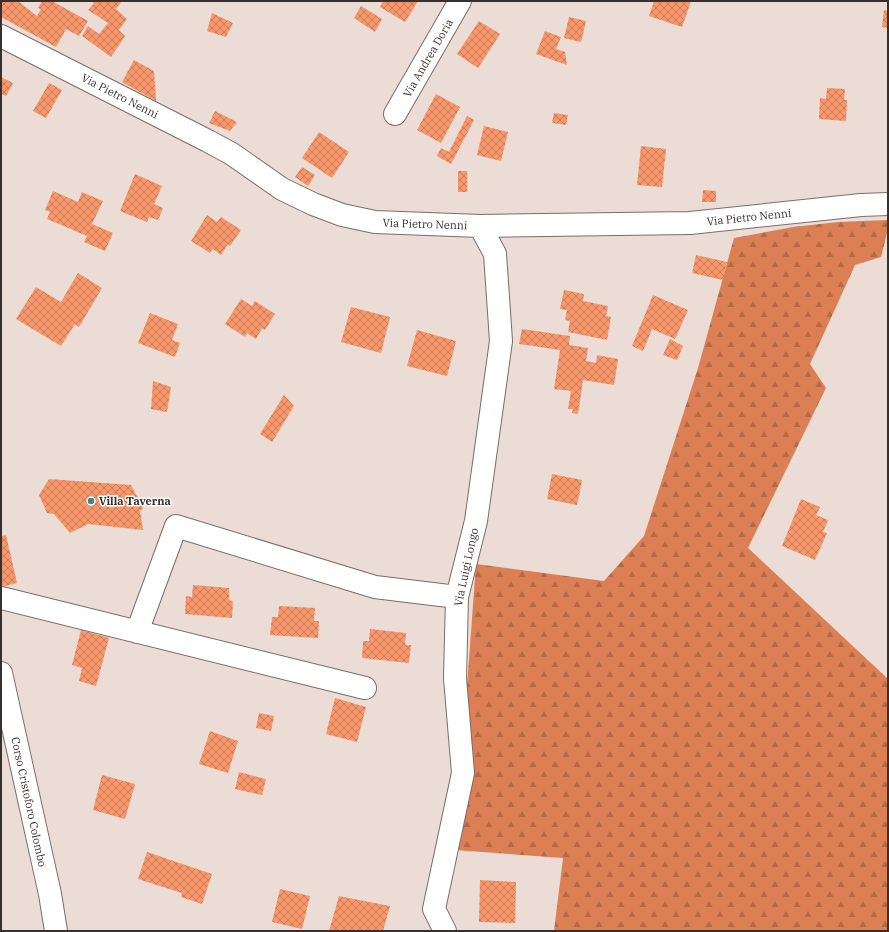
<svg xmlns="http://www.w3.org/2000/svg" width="889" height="932" viewBox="0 0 889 932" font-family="'IBM Plex Serif',serif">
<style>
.forest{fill:url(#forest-firs)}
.building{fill:url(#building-cross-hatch)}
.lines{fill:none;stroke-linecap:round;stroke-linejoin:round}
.minor-casing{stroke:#7a6d67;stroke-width:24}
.minor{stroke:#fff;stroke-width:22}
.poi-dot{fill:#408888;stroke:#fff;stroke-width:1.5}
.labels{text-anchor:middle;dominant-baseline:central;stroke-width:3;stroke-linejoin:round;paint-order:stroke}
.street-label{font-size:11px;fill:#36302e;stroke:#fff}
.poi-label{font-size:11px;font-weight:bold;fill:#36302e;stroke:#fff;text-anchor:start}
</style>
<defs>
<pattern id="forest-firs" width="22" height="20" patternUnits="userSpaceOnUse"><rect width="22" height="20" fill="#dc7f54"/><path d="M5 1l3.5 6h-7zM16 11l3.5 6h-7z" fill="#b36846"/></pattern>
<pattern id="building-cross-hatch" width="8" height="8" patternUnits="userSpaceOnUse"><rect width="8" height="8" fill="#f7976b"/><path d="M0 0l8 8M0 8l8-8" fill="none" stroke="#c97c58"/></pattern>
</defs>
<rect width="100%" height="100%" fill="#ebdcd5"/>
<path class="forest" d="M888 220V229L881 257 855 265 810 364 826 388 748 548 888 679V931H554L563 858 455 850 476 564 604 581 644 536 698 368 734 238 793 227 838 222Z"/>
<path class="building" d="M1 1H18L37 16 41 9 38 8 42 1H52L88 21 79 36 66 29 56 47 1 17Z
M92 1H122L116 9 127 19 119 30 125 36 111 57 82 36 88 26 99 34 108 23 88 10 94 3Z
M383 1H418L405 22 380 7Z
M654 1H691L682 27 649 16Z
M361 6 382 19 375 32 354 18Z
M884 10 888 11V28L882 27Z
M212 13 233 23 226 37 207 31Z
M569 17 586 21 581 42 564 38Z
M479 21 500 34 478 68 457 54Z
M545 31 561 37 556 49 565 52 567 65 536 54Z
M134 60 154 71 156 101 122 82Z
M1 77 13 83 6 96 1 94Z
M49 83 62 90 46 118 33 111Z
M827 88 845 89 844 100H847L846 121 819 119 820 98 826 99Z
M436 94 460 107 441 143 417 130Z
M215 111 237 122 230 131 209 123Z
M554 113 568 115 566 125 552 123Z
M467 116 474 120 451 164 437 156 441 148 449 152Z
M484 126 508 132 501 161 477 155Z
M319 132 349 152 332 178 302 158Z
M641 146 666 149 662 187 637 185Z
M302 167 315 175 308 186 295 177Z
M458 171H467V192H458Z
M135 174 162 186 154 204 163 208 158 220 149 217 147 222 120 211Z
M703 190 716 191V202H702Z
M53 191 78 202 82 192 103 201 92 224 113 233 105 251 84 242 87 236 47 219 50 212 45 210Z
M207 215 217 222 221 217 241 230 230 246 228 244 221 255 213 249 210 253 191 241Z
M696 255 727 262 723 280 692 273Z
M78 273 102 288 79 327 75 324 61 346 16 319 36 287 61 302Z
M564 290 584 294 583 301 608 306 606 316 611 317 607 340 568 332 570 321 565 320 567 310 560 309Z
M653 295 688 310 675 339 652 329 643 351 632 346Z
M241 299 252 306 255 301 275 314 265 330 262 328 256 339 247 333 245 337 225 324Z
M351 307 390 317 381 353 341 342Z
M150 313 178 324 172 340 180 343 175 357 138 343Z
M522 329 570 336 569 345 588 348 586 361 596 363 597 355 618 359 614 385 583 380 578 414 572 413 573 409H568L571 391 554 389 560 350 519 344Z
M417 330 456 341 447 376 407 366Z
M670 339 683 346 677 360 663 355Z
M153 381 171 387 167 412 151 409Z
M284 395 294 406 272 442 260 434Z
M552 474 582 480 577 505 547 499Z
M49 479 131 485 143 508 140 511 143 530 88 524 70 533 54 514 47 513 39 495Z
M801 499 820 507 816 515 828 520 823 532 827 533 815 560 782 546Z
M6 535 17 583 1 587V536Z
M193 585 229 588V600L233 601 232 618 185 614 186 596 192 597Z
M279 606 315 608 314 621H319L318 638 270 635 272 617H278Z
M370 629 406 633 405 645H411L409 663 362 658 363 641H369Z
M81 630 109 638 96 686 79 681 82 668 72 665Z
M335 698 366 707 357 742 326 734Z
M259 713 274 716 271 731 256 728Z
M210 731 238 741 228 773 199 764Z
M239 772 266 779 262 795 235 789Z
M102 775 135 784 125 819 93 810Z
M147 852 212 874 202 904 181 897 182 893 138 879Z
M480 880 516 882 515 923 479 922Z
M280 889 310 896 302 929 272 922Z
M339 896 390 906 383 931H329Z"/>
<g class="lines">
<g class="minor-casing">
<path id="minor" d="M1 36 208 141 232 154 282 189 313 204 342 215 375 222 480 226 690 223 861 205 888 204
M395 114 460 1
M1 598 365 688
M137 632 176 526 375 587 457 597
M1 673 50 894 56 931
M445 931 434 909 463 773 455 678 457 597 476 521 501 341 495 254 480 226"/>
</g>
<use href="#minor" class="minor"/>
</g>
<circle class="poi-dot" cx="91" cy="501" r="4"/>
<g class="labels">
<g class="street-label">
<text transform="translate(428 58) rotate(-60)">Via Andrea Doria</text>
<text transform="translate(120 96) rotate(27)">Via Pietro Nenni</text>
<text transform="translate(749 217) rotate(-6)">Via Pietro Nenni</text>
<text transform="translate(425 224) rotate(2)">Via Pietro Nenni</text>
<text transform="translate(466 567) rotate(-78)">Via Luigi Longo</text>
<text transform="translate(29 802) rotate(78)">Corso Cristoforo Colombo</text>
</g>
<g class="poi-label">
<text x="99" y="501">Villa Taverna</text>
</g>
</g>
<rect width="889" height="932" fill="none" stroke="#36302e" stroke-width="4"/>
</svg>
